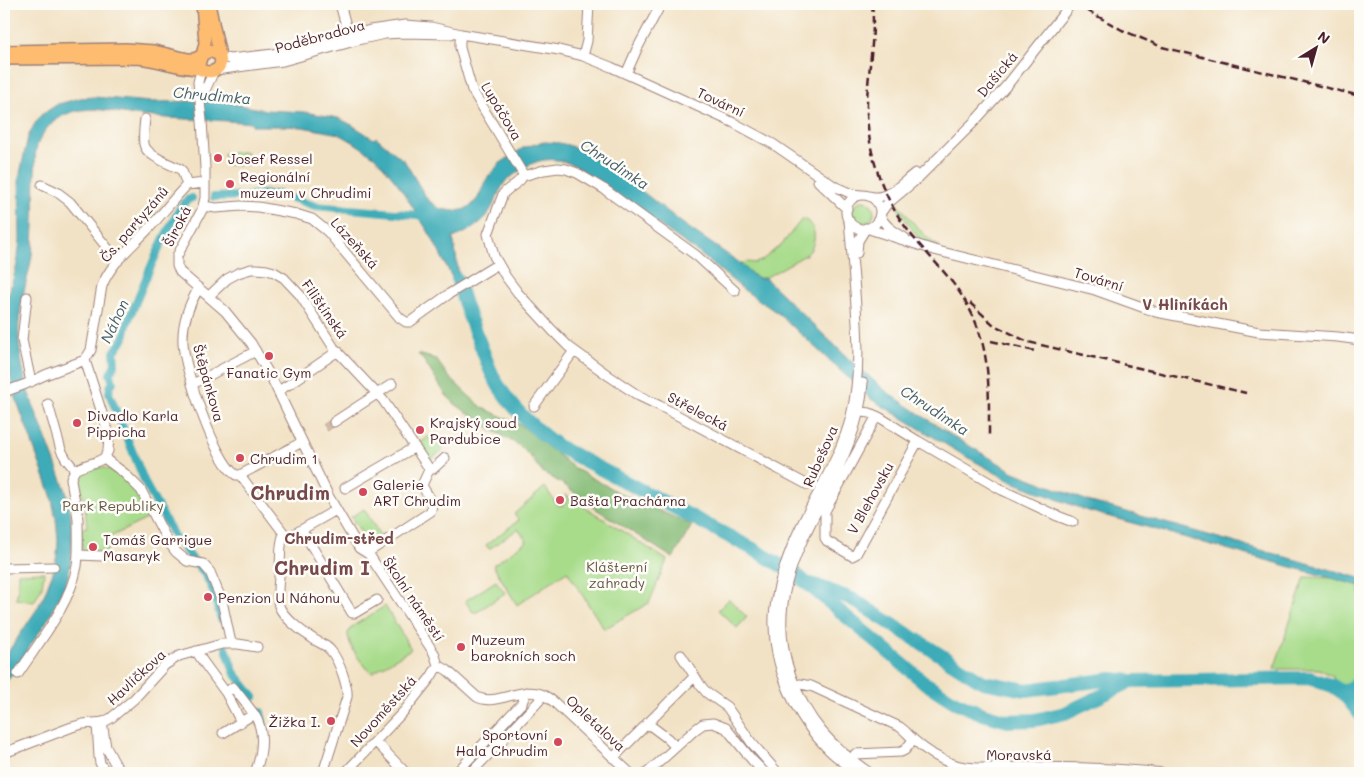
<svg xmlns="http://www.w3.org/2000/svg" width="1364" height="777" viewBox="0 0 1364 777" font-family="Mali,sans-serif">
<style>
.green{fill:#a8dc8b;stroke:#797e5b}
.forest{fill:#86bc77;stroke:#686e51}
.water{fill:#3cacb8;stroke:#436672}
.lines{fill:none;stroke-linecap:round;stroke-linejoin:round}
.canal{stroke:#3cacb8;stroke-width:8}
.river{stroke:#3cacb8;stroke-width:14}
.minor-tunnel{stroke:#d0bba6;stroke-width:9;stroke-dasharray:9 4.5;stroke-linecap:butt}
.minor-casing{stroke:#9e8078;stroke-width:11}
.major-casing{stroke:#9e8078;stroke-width:14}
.minor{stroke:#fff;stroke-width:9}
.major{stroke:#febc70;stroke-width:11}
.rail{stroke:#4a1f2b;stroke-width:2.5;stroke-dasharray:8 4;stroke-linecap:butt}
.poi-dot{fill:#d1495b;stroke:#fdfcf7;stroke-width:2}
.labels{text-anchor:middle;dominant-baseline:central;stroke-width:5;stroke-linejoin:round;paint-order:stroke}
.street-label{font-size:14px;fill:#4a1f2b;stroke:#fdfcf7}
.poi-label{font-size:14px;fill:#4a1f2b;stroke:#fdfcf7;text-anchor:start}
.park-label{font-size:14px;fill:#665848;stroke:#fdfcf7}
.water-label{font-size:15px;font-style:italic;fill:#445e6a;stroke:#fdfcf7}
.neighbourhood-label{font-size:15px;font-weight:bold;fill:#77494c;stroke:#fdfcf7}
.district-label{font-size:19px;font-weight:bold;fill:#77494c;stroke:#fdfcf7}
</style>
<rect width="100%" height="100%" fill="#fdfcf7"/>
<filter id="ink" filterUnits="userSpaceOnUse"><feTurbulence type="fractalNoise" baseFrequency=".02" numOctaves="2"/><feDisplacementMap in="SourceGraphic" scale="10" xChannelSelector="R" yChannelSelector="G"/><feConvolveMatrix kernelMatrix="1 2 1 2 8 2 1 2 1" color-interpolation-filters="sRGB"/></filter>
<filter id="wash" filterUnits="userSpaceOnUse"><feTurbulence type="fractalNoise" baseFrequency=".0096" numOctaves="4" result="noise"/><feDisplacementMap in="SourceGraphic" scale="20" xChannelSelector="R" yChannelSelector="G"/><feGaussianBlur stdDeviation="1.12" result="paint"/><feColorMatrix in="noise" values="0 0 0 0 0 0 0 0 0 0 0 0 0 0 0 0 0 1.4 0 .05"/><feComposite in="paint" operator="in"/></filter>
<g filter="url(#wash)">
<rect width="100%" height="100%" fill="#f2e2c5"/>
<path class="green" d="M247 152V165H225L224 153Z
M896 200C908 217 922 236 940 247L921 241 907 222 894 202Z
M852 212a11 11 0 1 1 22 0a11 11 0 1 1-22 0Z
M802 219C818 223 817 245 807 254L765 278C753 279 747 272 740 263L748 262 755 263 761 261 783 243Z
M429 436 443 450 431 459H429L418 445Z
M100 467C129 472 138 493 151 517L112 536 107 551 102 552H83L82 550 81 530 83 528 87 527 85 507 80 486 75 487V477C82 469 90 468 100 467Z
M545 487 557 505 561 506 565 504 567 499 565 494 667 560 649 603 604 629 567 571 517 605 493 565 527 541 518 529 489 549 486 545 519 520 514 514Z
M364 509 380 535 368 543 351 517Z
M44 572 42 587 34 602 16 599 18 589V573Z
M1305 577 1333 578 1360 586V706L1344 687 1342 688 1333 678V676L1319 669H1274Z
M496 581 505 593 477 612H473L465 601Z
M729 599 747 617 737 628 718 610Z
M385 606 411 649 372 673C362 665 348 646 348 633L353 626Z"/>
<path class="forest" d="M418 354 436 359 448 376 469 396 483 408 521 425 574 468 623 495 692 525 673 558 585 502 566 486 541 471 531 457 520 446 492 430 455 404 446 395 424 361Z"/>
<path class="water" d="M94 97 150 102 193 101 225 102 265 110 305 112 338 118 352 125 374 139 376 137 403 160H404L407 165 427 199 440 209 454 211 463 210 472 205 478 198 486 180 495 169 499 164 523 148 538 143 545 142 559 143 568 145 585 152 643 192 686 226 740 263 754 276 760 279 765 278 850 360 887 392 951 435 1014 472 1088 501 1360 578V586L1085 510 1010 481 958 452 871 399 779 314 744 290 699 253 577 167C550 153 532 160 510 178L509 177C499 188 496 202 488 214 479 226 466 233 453 238L455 248 462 297 431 236 398 184 385 168 374 156 353 142 339 134 302 127 282 126H253L252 123C215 119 179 120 142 116 124 114 98 107 82 110 60 113 44 126 37 146 34 156 36 163 35 172 34 196 35 220 33 244 32 266 24 286 21 307 16 332 20 355 25 379L24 381 66 491C74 521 75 557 65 587H64L50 616 4 686V658L37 609 44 595 53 572 57 555 58 539 56 519 51 495 14 393 4 349V311L17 265 20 240 19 178 28 137 34 125 41 115 58 104 66 102 80 98Z"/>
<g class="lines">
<path class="canal" d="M214 197 247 196 261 194H280L315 206 418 215 426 219
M192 198 187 200 180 208 163 240 148 273 127 324 124 338 114 352 115 364 110 374 113 382 110 387 109 393 146 485 174 536 206 576 213 591 221 619
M226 648 234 672 254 697
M261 712 265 732"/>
<path class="river" d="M458 280C462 299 469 316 476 334 482 347 486 361 492 374 506 403 533 428 559 447L753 549 797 575 925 683 955 702 983 714 1008 721 1035 720 1065 713 1132 681 1309 678 1333 686 1343 693 1360 714
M812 584 852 599 983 682 1026 690 1112 679 1132 681
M1343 693 1360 682"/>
</g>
</g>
<g filter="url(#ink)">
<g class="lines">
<path class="minor-tunnel" d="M325 428 334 422"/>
<g class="minor-casing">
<path id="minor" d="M340 4 350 40
M461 34 460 41V48L472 90 523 174C522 183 509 186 503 194L488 234 494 256 506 277 518 293 552 330 569 347 609 376 639 396 660 406 808 485 813 484
M583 56 587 41 589 4
M220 57 230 59 273 54 302 48 370 30 405 25 431 27 461 34 559 50 583 56 611 67 734 123 773 144 834 186 852 194 861 195
M201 70 198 82 202 121 205 168V198L202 210 177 256V266L180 272 225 311 251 343 272 379 329 497 359 548 367 553
M216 70 283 61 362 39 385 34 403 33 451 34
M626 74 637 49 661 4
M201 99 214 71
M145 119C144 127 143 136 144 144 146 156 170 164 180 169L182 171 187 185
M523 176 544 170 558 168 566 169 577 173 604 189 697 256 735 291
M818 181 847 209
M42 185 57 192 70 202 118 261
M846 212a17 17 0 1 1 34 0a17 17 0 1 1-34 0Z
M869 196C886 202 903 182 915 173
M203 206 216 208 241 206 258 207 296 214 312 219 328 232 400 318 406 322H410L449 294 498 264
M880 214 887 204 917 179 974 122 1008 84 1071 4
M880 215C884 226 895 232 905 238
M849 220C851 244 853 268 855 292 858 333 861 376 851 416 840 460 814 496 796 537 785 562 776 589 774 617 772 665 795 717 829 750 838 759 849 766 859 773
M866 228 934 250 1095 290 1156 312 1259 332 1338 337 1360 340
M857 253 858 241 866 228
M199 288C189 304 182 324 183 343 184 369 215 462 236 475H240
M209 296 227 279 238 273 251 269H257L267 270 274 272 284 278 300 295 334 348 383 400 428 467 429 470
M27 297 22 340 31 382
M85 360 109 435 108 451 104 458
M863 383C856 490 750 561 791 676 807 721 831 747 870 773
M193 384 256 351
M278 391 288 385 338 351
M4 392 26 384 45 375 85 360 91 350 102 286C111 262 134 245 151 226 163 213 174 198 187 185L205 183
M534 406 574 351
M855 411 870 413 879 417 918 441 1002 490 1055 515 1073 522
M874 421 825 511V538L827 541 852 556 856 554 918 441
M334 422 392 384
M104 458 124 473 141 490 167 540 176 552 187 561 203 564 210 572 222 601 231 643
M75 470C85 464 95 464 104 458
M429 470 433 469 445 458
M240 475 283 532 287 536 294 534 336 510
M240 475 302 442
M345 488 415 447
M302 530 352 613H355L377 600
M284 534C279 544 281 557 280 568 279 580 276 595 279 606 283 617 302 632 312 638 318 643 326 644 331 651 337 658 340 666 343 675 345 682 348 689 347 697L323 773
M366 550 434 653 438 665 447 670 477 697C496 707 520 686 541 694 546 696 550 699 554 702L630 773
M367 553 430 512C436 501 426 495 422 485L429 470
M78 555 103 556
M4 568 54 567
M196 651 204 663 226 693
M681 655 701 686 707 693 727 707 751 742 778 773
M18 674C39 642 70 605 77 566 79 551 78 535 78 520 77 506 72 492 71 478L75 470 66 459 61 450 48 404
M788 688 800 684 811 686 900 727C906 731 909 736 914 740 925 750 939 759 953 764 971 771 1001 767 1021 767 1068 767 1116 768 1163 773
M254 714C266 732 262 754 255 773
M102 722 106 747 120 773
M97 723 99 757 100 763 106 773
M647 723 667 738 676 747
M223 733 254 714 233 687 226 693 241 722
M376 742 406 773
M4 753 72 727 83 724 104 722 111 718 134 699 165 665 179 656 222 644H238L257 647
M855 754 901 752 905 750 913 740
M613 758 694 677
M345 773 405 710 431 677 438 665
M456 773 522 703 526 692
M471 773 539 701 541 694
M647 773 696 729 703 724 713 723 726 728 752 760 765 773"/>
</g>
<g class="major-casing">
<path id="major" d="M209 4 220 56
M4 51 126 49 154 51 188 59H194L201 56
M210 51 219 55C225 68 213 75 201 70L199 64 202 55Z
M202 55 205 43 202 4
M4 59 136 58C157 59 179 69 201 69"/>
</g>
<use href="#minor" class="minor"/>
<use href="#major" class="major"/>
<path class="rail" d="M872 4C876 41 866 77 867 113 868 133 871 154 878 173 885 195 896 215 910 233 923 250 939 265 952 282 991 332 989 377 989 437
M1076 4 1122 30 1162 47 1360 96
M970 303 994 325 1028 342 1246 393
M991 341 1035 351"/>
</g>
</g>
<g class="poi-dot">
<circle cx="218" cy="158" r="5"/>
<circle cx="230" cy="184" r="5"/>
<circle cx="269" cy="356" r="5"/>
<circle cx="77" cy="423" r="5"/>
<circle cx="420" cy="430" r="5"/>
<circle cx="240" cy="458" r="5"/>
<circle cx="363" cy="492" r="5"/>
<circle cx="560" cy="500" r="5"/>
<circle cx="93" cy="547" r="5"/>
<circle cx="208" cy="597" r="5"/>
<circle cx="461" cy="647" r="5"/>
<circle cx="331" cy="721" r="5"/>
<circle cx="558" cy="742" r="5"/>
</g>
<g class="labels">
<g class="street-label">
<text transform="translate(320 36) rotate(-15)">Poděbradova</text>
<text transform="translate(997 74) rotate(-50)">Dašická</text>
<text transform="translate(721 102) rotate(25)">Tovární</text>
<text transform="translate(502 111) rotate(59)">Lupáčova</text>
<text transform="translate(134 224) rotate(-49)">Čs. partyzánů</text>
<text transform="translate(177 226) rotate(-63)">Široká</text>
<text transform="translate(355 243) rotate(48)">Lázeňská</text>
<text transform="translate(1099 279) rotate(17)">Tovární</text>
<text transform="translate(325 309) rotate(55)">Filištínská</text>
<text transform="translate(209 383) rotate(74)">Štěpánkova</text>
<text transform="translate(698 411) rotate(28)">Střelecká</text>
<text transform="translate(820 456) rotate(-66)">Rubešova</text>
<text transform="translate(870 498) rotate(-61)">V Blehovsku</text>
<text transform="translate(414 599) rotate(56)">Školní náměstí</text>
<text transform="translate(136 677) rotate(-43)">Havlíčkova</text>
<text transform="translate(383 711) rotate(-48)">Novoměstská</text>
<text transform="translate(596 723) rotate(43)">Opletalova</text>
<text x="1019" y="754">Moravská</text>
</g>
<g class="poi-label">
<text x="228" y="158">Josef Ressel</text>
<text x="240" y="176">Regionální<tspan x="240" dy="16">muzeum v Chrudimi</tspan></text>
<text x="269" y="372" text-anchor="middle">Fanatic Gym</text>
<text x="87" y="415">Divadlo Karla<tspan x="87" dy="16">Pippicha</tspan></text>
<text x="430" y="422">Krajský soud<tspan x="430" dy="16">Pardubice</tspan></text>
<text x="250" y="458">Chrudim 1</text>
<text x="373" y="484">Galerie<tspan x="373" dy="16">ART Chrudim</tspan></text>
<text x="570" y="500">Bašta Prachárna</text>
<text x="103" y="539">Tomáš Garrigue<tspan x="103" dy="16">Masaryk</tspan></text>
<text x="218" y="597">Penzion U Náhonu</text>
<text x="471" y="639">Muzeum<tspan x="471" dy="16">barokních soch</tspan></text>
<text x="321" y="721" text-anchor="end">Žižka I.</text>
<text x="548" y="734" text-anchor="end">Sportovní<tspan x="548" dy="16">Hala Chrudim</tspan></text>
</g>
<g class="park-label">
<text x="113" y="505">Park Republiky</text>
<text x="617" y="566">Klášterní<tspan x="617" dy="16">zahrady</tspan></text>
</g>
<g class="water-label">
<text transform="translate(212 95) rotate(5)">Chrudimka</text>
<text transform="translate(615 164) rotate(33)">Chrudimka</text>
<text transform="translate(114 321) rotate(-65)">Náhon</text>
<text transform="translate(935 410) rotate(33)">Chrudimka</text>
</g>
<g class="neighbourhood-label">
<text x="1185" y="304">V Hliníkách</text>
<text x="339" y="538">Chrudim-střed</text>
</g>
<g class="district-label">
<text x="290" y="492">Chrudim</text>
<text x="322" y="567">Chrudim I</text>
</g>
</g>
<rect width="1364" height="777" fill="none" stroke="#fdfcf7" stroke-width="20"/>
<g transform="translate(1316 48) rotate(37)" stroke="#fdfcf7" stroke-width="4" paint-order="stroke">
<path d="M0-4L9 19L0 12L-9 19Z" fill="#4a1f2b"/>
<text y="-8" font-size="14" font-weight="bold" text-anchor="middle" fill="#4a1f2b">N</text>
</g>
</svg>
